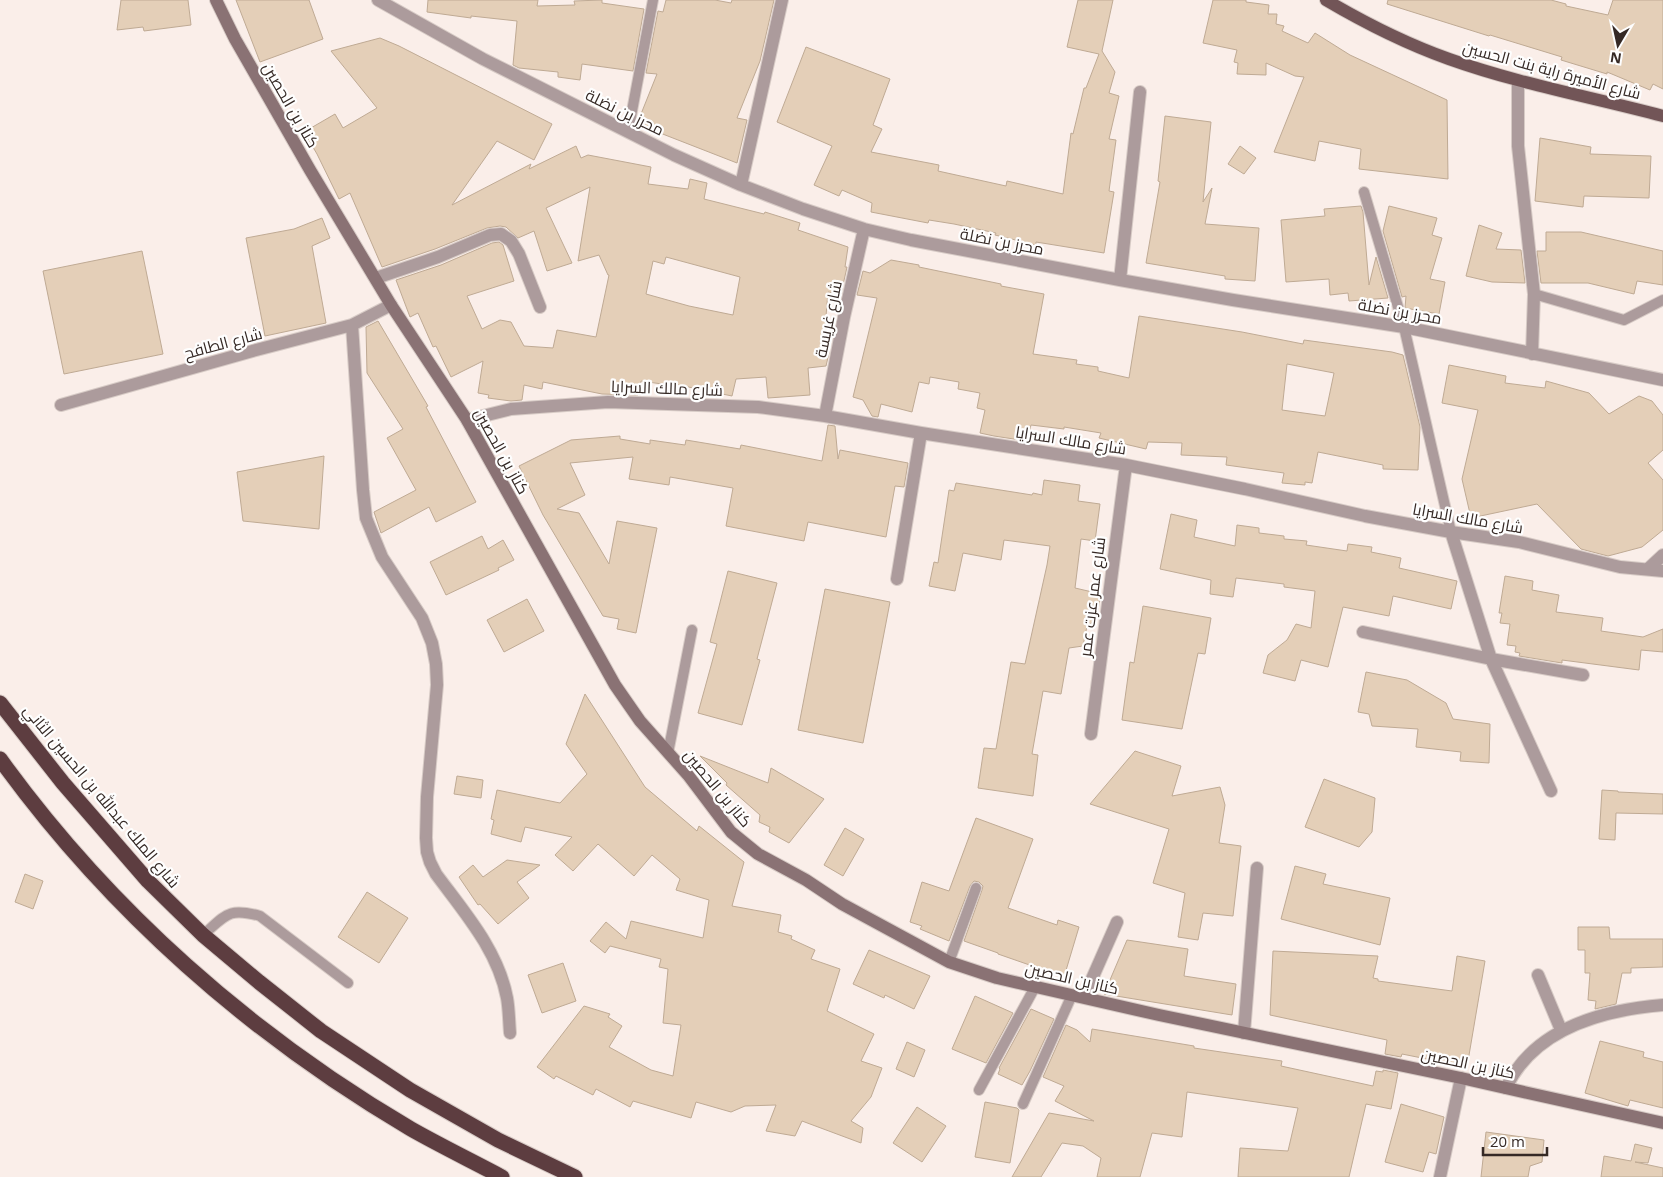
<svg xmlns="http://www.w3.org/2000/svg" width="1663" height="1177" viewBox="0 0 1663 1177" font-family="'Open Sans',Cairo,sans-serif">
<style>
.building{fill:#e4cfb8;stroke:#bfaa94;fill-rule:evenodd}
.lines{fill:none;stroke-linecap:round;stroke-linejoin:round}
.lane-casing{stroke:#d7cbc6;stroke-width:12}
.street-casing{stroke:#d7cbc6;stroke-width:14}
.secondary-casing{stroke:#d7cbc6;stroke-width:14}
.primary-casing{stroke:#d7cbc6;stroke-width:14}
.highway-casing{stroke:#d7cbc6;stroke-width:17}
.lane{stroke:#ac9b9c;stroke-width:10}
.street{stroke:#ac9b9c;stroke-width:12}
.secondary{stroke:#8a7274;stroke-width:12}
.primary{stroke:#725557;stroke-width:12}
.highway{stroke:#5d3d40;stroke-width:15}
.labels{text-anchor:middle;dominant-baseline:central;stroke-width:4.5;stroke-linejoin:round;paint-order:stroke}
.street-label{font-size:16px;fill:#352925;stroke:#fefefe}
</style>
<rect width="100%" height="100%" fill="#faeee9"/>
<path class="building" d="M121 0H188L191 25 144 31 143 27 117 30Z
M236 0H309L323 39 260 62Z
M428 0H538L537 6 575 5 574 1 602 0V3L644 9 633 71 582 64 580 80 558 77V72L519 68 513 65 517 21 471 16V18L427 12Z
M666 0H715L731 3 732 0H774L760 61 737 118 747 120 737 163 637 124 657 74 646 73 658 11 663 12Z
M1078 0H1113L1102 51 1115 72 1109 93 1119 96 1109 139 1116 140 1109 191 1114 192 1104 253 1036 242V245L995 235 996 233 954 224 929 220 928 223 871 212 872 203 842 190 839 196 814 185 832 146 777 122 806 47 890 79 873 125 882 129 871 152 939 165 938 171 1006 186 1007 181 1063 194 1071 133 1073 134 1084 88H1086L1099 54 1067 47Z
M1213 0H1246V2L1269 5 1268 14H1277L1276 24 1284 26 1282 31 1308 43 1315 33 1350 55 1447 100 1448 179 1359 169 1361 149 1319 141 1315 161 1274 152 1304 77 1295 76 1266 63V75L1237 74 1238 63 1234 62 1237 50 1203 43Z
M1388 0H1551L1566 4V6L1608 15 1613 0H1663V89L1653 84 1650 90 1607 72V74L1561 60 1562 57 1490 35 1489 36 1387 4Z
M380 38 399 46 552 124 534 160 497 141 452 205 531 164 529 169 576 146 581 158 588 155 651 167 648 184 688 189 690 179 707 183 704 199 764 214 765 212 800 223 798 230 848 247 845 267H847L841 294 828 292 826 316 829 353 826 366 808 368 810 395 768 398 766 377 736 379 732 396 669 383V385L641 381 638 395 602 394 543 382 542 389 524 385 522 400 511 401 488 398 489 395 478 393 483 361 451 377 436 346 433 347 418 313 410 317 396 280 441 265 492 243 499 242 503 245 514 281 467 296 482 329 500 320 511 322 524 346 553 348 557 330 596 337 609 275H608L599 255 578 261 590 187 546 208 572 263 547 271 534 231 518 238 506 227 500 226 487 228 435 249 382 267 350 193 339 199 317 154 304 132 335 114 343 128 377 108 331 51ZM666 257 740 277 733 315 689 306 646 294 653 261 664 264Z
M1165 116 1211 122 1203 202 1212 188 1205 224 1259 228 1255 281 1225 279V276L1146 263 1160 182 1158 181Z
M1540 138 1591 147 1590 154 1651 156 1649 198 1584 196 1583 207 1535 201Z
M1240 146 1256 158 1244 174 1228 164Z
M1361 206 1363 212 1369 285 1376 257 1388 298 1349 301 1348 293 1330 295 1329 279 1286 282 1281 220 1325 216 1324 209Z
M1389 206 1437 218 1432 235 1442 238 1430 279 1445 282 1439 314 1405 308 1406 296 1402 297 1383 231Z
M322 218 330 238 312 246 326 323 265 336 246 238 294 229Z
M1479 225 1502 233 1496 249 1521 250 1525 283 1492 282 1466 276Z
M1546 232H1581L1663 251V285L1637 281 1634 294 1588 283H1541L1537 251H1546Z
M142 251 163 354 64 374 43 271Z
M891 260 919 265V267L1001 284V286L1044 294 1033 354 1077 360 1076 364 1098 367V371L1129 378 1139 316 1242 332 1303 344 1304 340 1392 352 1403 355 1420 427 1418 470 1383 469V465L1318 452 1312 483 1305 482V485L1282 483 1284 473 1226 465 1227 457 1181 455 1182 443 1148 442 1146 449 1099 438 1101 433 1064 427V429L1031 425 1027 441 994 436 980 433 985 410 977 408 980 393 958 389 959 382 930 377 929 384 919 382 912 412 881 404 878 417 872 416 863 400 853 397 877 298 857 295 863 271 870 273ZM1287 364 1334 373 1325 416 1282 410Z
M378 321 428 406 426 407 476 502 436 522 429 507 381 533 374 512 416 490 387 438 403 429 367 373 366 327Z
M1449 365 1506 376 1505 383 1545 388 1546 381 1589 393 1609 414 1639 396 1652 401 1663 415V450L1648 463 1663 480V530L1642 547 1608 556 1581 549 1537 504 1471 518 1462 479 1478 410 1442 403Z
M828 425 835 426 838 459 840 450 908 463 904 487 895 486 886 537 808 522 804 541 726 526 733 488 670 477 669 485 629 479 633 457 570 463 585 495 557 509 579 513 609 564 617 521 657 528 636 633 617 629 619 619 603 616 543 515 519 466 571 440 620 436V439L650 444V440L685 445 686 440 740 449 741 445 822 461Z
M324 456 319 529 243 521 237 472Z
M1044 480 1080 485 1078 501 1100 504 1095 541 1081 539 1075 588 1101 594 1096 620 1087 626 1083 646 1069 648 1061 694 1043 691 1032 754 1038 755 1033 796 978 788 984 748 996 749 1011 662 1025 664 1047 565 1050 546 1004 540 1001 560 963 553 955 591 929 586 934 562 938 563 949 490 954 491 956 483 1032 495 1033 493 1042 495Z
M1171 514 1197 520 1194 537 1235 546 1237 525 1259 528V533L1284 536V539L1307 541 1306 545 1347 551 1348 544 1372 547 1371 552 1401 558 1399 568 1457 581 1451 609 1393 596 1389 616 1343 607 1328 667 1301 660 1295 681 1263 673 1268 655 1287 640 1296 624 1311 628 1315 591 1284 587V584L1236 578 1233 597 1210 594 1211 580 1160 569Z
M482 536 488 549 503 540 514 560 498 568 499 570 446 595 430 562Z
M728 571 777 583 757 659 760 660 742 725 698 713 717 644 710 642Z
M1505 576 1533 581 1532 590 1559 595 1556 612 1603 618 1601 631 1643 637 1663 629V652L1641 650 1639 670 1562 660V663L1519 656 1520 653 1515 652 1516 646 1507 645 1510 624 1500 623 1502 613H1499Z
M825 589 890 602 863 743 798 730Z
M527 599 544 631 504 652 487 620Z
M1143 606 1211 618 1205 654 1198 653 1182 729 1122 720 1130 662 1134 663Z
M1366 672 1407 680 1446 703 1453 719 1490 724 1489 763 1460 761 1461 752 1416 747 1418 729 1372 726 1369 714 1358 712Z
M585 694 645 787 697 831 699 826 744 862 732 906 781 915 778 932 792 936 791 939 815 950 811 959 840 969 827 1011 874 1034 861 1061 882 1068 871 1097 851 1121 863 1128 861 1143 802 1121 795 1136 766 1131 776 1105 745 1106 731 1112 696 1102 691 1118 633 1101 630 1107 596 1089 593 1095 556 1076 554 1079 537 1067 584 1006 610 1014 608 1017 622 1026 609 1047 651 1070 673 1076 681 1025 663 1023 668 969 659 967 661 959 610 946 605 953 590 941 606 922 626 939 631 921 703 938 709 900 676 890 680 879 652 855 634 876 598 844 573 871 555 855 572 837 525 827 521 842 491 834 494 820 491 819 497 790 560 803 587 774 566 744Z
M1135 751 1181 766 1172 796 1220 787 1225 805 1219 843 1241 846 1233 916 1203 913 1198 940 1178 937 1185 893 1153 883 1169 829 1090 804Z
M700 756 768 783 771 768 824 799 789 843 769 832 770 827 759 822 760 815 726 785 727 783Z
M457 776 483 780 481 798 454 794Z
M1324 779 1375 798 1372 832 1359 847 1305 827Z
M1602 790 1618 791V792L1663 794V814L1616 813 1615 840 1599 839Z
M976 818 1033 839 1008 908 1057 925 1058 920 1079 927 1064 977 998 954V953L964 941 982 890 983 886 979 882 974 881 970 886 949 941 920 929 922 926 910 922 922 882 949 891Z
M845 828 864 839 843 876 824 865Z
M507 860 540 865 517 882 529 898 498 924 480 904 478 905 459 877 473 865 483 877Z
M1295 866 1326 874 1323 884 1390 898 1380 945 1281 919Z
M25 874 43 881 33 909 15 902Z
M367 892 408 918 379 963 338 937Z
M1578 927H1609L1610 939H1663V967L1631 968V973H1622L1616 1004 1595 1009 1596 1001 1588 1000 1590 973H1585V950H1578Z
M1127 940 1188 949 1184 976 1236 984 1232 1015 1104 994Z
M869 950 930 976 914 1009 885 995 884 998 853 984Z
M1273 951 1378 956 1373 978 1378 979V981L1452 991 1457 956 1485 961 1467 1067 1402 1054 1401 1057 1385 1054 1387 1040 1270 1015Z
M563 963 576 1001 542 1013 528 975Z
M975 996 1013 1013 986 1063 952 1049Z
M1031 1009 1054 1019 1030 1071 1022 1085 998 1074 1000 1069 999 1068Z
M1066 1025 1077 1030 1090 1042 1092 1029 1194 1046V1048L1282 1061 1281 1066 1373 1086 1376 1071 1383 1072V1070L1398 1073 1391 1109 1366 1104 1349 1177H1238L1240 1148 1288 1151 1298 1108 1187 1092 1182 1137 1152 1133 1140 1177H1097L1101 1158 1083 1146 1062 1143 1041 1177H1012L1049 1113 1094 1121 1055 1101 1064 1086 1043 1077Z
M1600 1041 1644 1052 1643 1057 1663 1062V1108L1630 1100 1628 1106 1585 1093Z
M907 1042 925 1050 914 1077 896 1069Z
M985 1102 1017 1108 1019 1110 1010 1163 975 1157Z
M1401 1104 1444 1117 1436 1154 1429 1152 1423 1172 1385 1162Z
M917 1107 946 1126 922 1162 893 1143Z
M1486 1132 1544 1140 1542 1162 1530 1166 1528 1177H1481Z
M1635 1144 1652 1148 1648 1163 1635 1162 1663 1168V1177H1601L1604 1156 1631 1161Z"/>
<g class="lines">
<g class="lane-casing">
<path id="lane" d="M628 132 653 0
M1364 192 1404 327 1451 532
M1534 294 1624 320 1663 300
M668 753 692 630
M203 935C226 915 228 907 260 916L348 983
M949 962 976 888
M979 1090 1035 987
M1023 1104 1072 995"/>
</g>
<g class="street-casing">
<path id="street" d="M378 0 483 59 674 155 741 185 803 209 864 229 911 240 1120 280 1233 300 1404 327 1663 380
M1518 81V146L1534 294 1532 354
M741 185 782 0
M376 278 438 257 490 235 501 234 511 241 519 254 540 307
M1120 280 1140 92
M352 325 363 490 366 518 382 557 422 618 432 643 436 664 437 685 427 797 426 838 427 852 430 862 436 874C464 912 498 950 507 998 509 1009 509 1021 510 1033
M61 405 256 350 352 325 391 305
M825 416 844 317 864 229
M467 420 511 409 608 402 758 407 825 416 921 433 1126 465 1245 489 1365 516 1451 532 1519 542 1620 567 1663 571
M1451 532 1491 659 1551 791
M1648 569 1663 555
M897 579 921 433
M1363 632 1491 659 1583 675
M1091 734 1126 465
M1538 975 1561 1030
M1084 997 1117 922
M1244 1033 1257 868
M1506 1088C1534 1028 1603 1010 1663 1005
M1440 1177 1461 1078"/>
</g>
<g class="secondary-casing">
<path id="secondary" d="M216 0 235 39 310 170 391 305 467 420 615 685 640 721 688 775 731 832 758 854 806 880 842 904 949 962 997 978 1159 1015 1461 1078 1663 1123"/>
</g>
<g class="primary-casing">
<path id="primary" d="M1326 0C1365 23 1407 44 1449 59 1519 84 1592 97 1663 116"/>
</g>
<g class="highway-casing">
<path id="highway" d="M0 703 63 783 148 881 203 935 259 982 321 1031 410 1090 498 1140 575 1177
M0 759C109 910 251 1035 411 1129 441 1146 472 1161 502 1177"/>
</g>
<use href="#lane" class="lane"/>
<use href="#street" class="street"/>
<use href="#secondary" class="secondary"/>
<use href="#primary" class="primary"/>
<use href="#highway" class="highway"/>
</g>
<g class="labels">
<g class="street-label">
<text transform="translate(1552 70) rotate(15)">شارع الأميرة راية بنت الحسين</text>
<text transform="translate(291 105) rotate(60)">كناز بن الحصين</text>
<text transform="translate(625 112) rotate(26)">محرز بن نضلة</text>
<text transform="translate(1002 241) rotate(11)">محرز بن نضلة</text>
<text transform="translate(1400 311) rotate(10)">محرز بن نضلة</text>
<text transform="translate(828 319) rotate(-78)">شارع غريسة</text>
<text transform="translate(223 343) rotate(-15)">شارع الطافح</text>
<text transform="translate(667 388) rotate(2)">شارع مالك السرايا</text>
<text transform="translate(1071 440) rotate(9)">شارع مالك السرايا</text>
<text transform="translate(502 451) rotate(61)">كناز بن الحصين</text>
<text transform="translate(1468 518) rotate(10)">شارع مالك السرايا</text>
<text transform="translate(1092 597) rotate(-83)">شارع عمر عزت عمر</text>
<text transform="translate(718 788) rotate(50)">كناز بن الحصين</text>
<text transform="translate(102 796) rotate(50)">شارع الملك عبدالله بن الحسين الثاني</text>
<text transform="translate(1072 978) rotate(13)">كناز بن الحصين</text>
<text transform="translate(1468 1063) rotate(12)">كناز بن الحصين</text>
</g>
</g>
<g transform="translate(1618 45) rotate(189)" stroke="#fefefe" stroke-width="4" paint-order="stroke">
<path d="M0-4L9 19L0 12L-9 19Z" fill="#352925"/>
<text y="-8" font-size="14" font-weight="bold" text-anchor="middle" fill="#352925">N</text>
</g>
<path d="M1483 1147v8h64v-8" fill="none" stroke="#352925" stroke-width="2.5"/>
<text x="1490" y="1147" font-size="15" fill="#352925" stroke="#fefefe" stroke-width="4" paint-order="stroke">20 m</text>
</svg>
